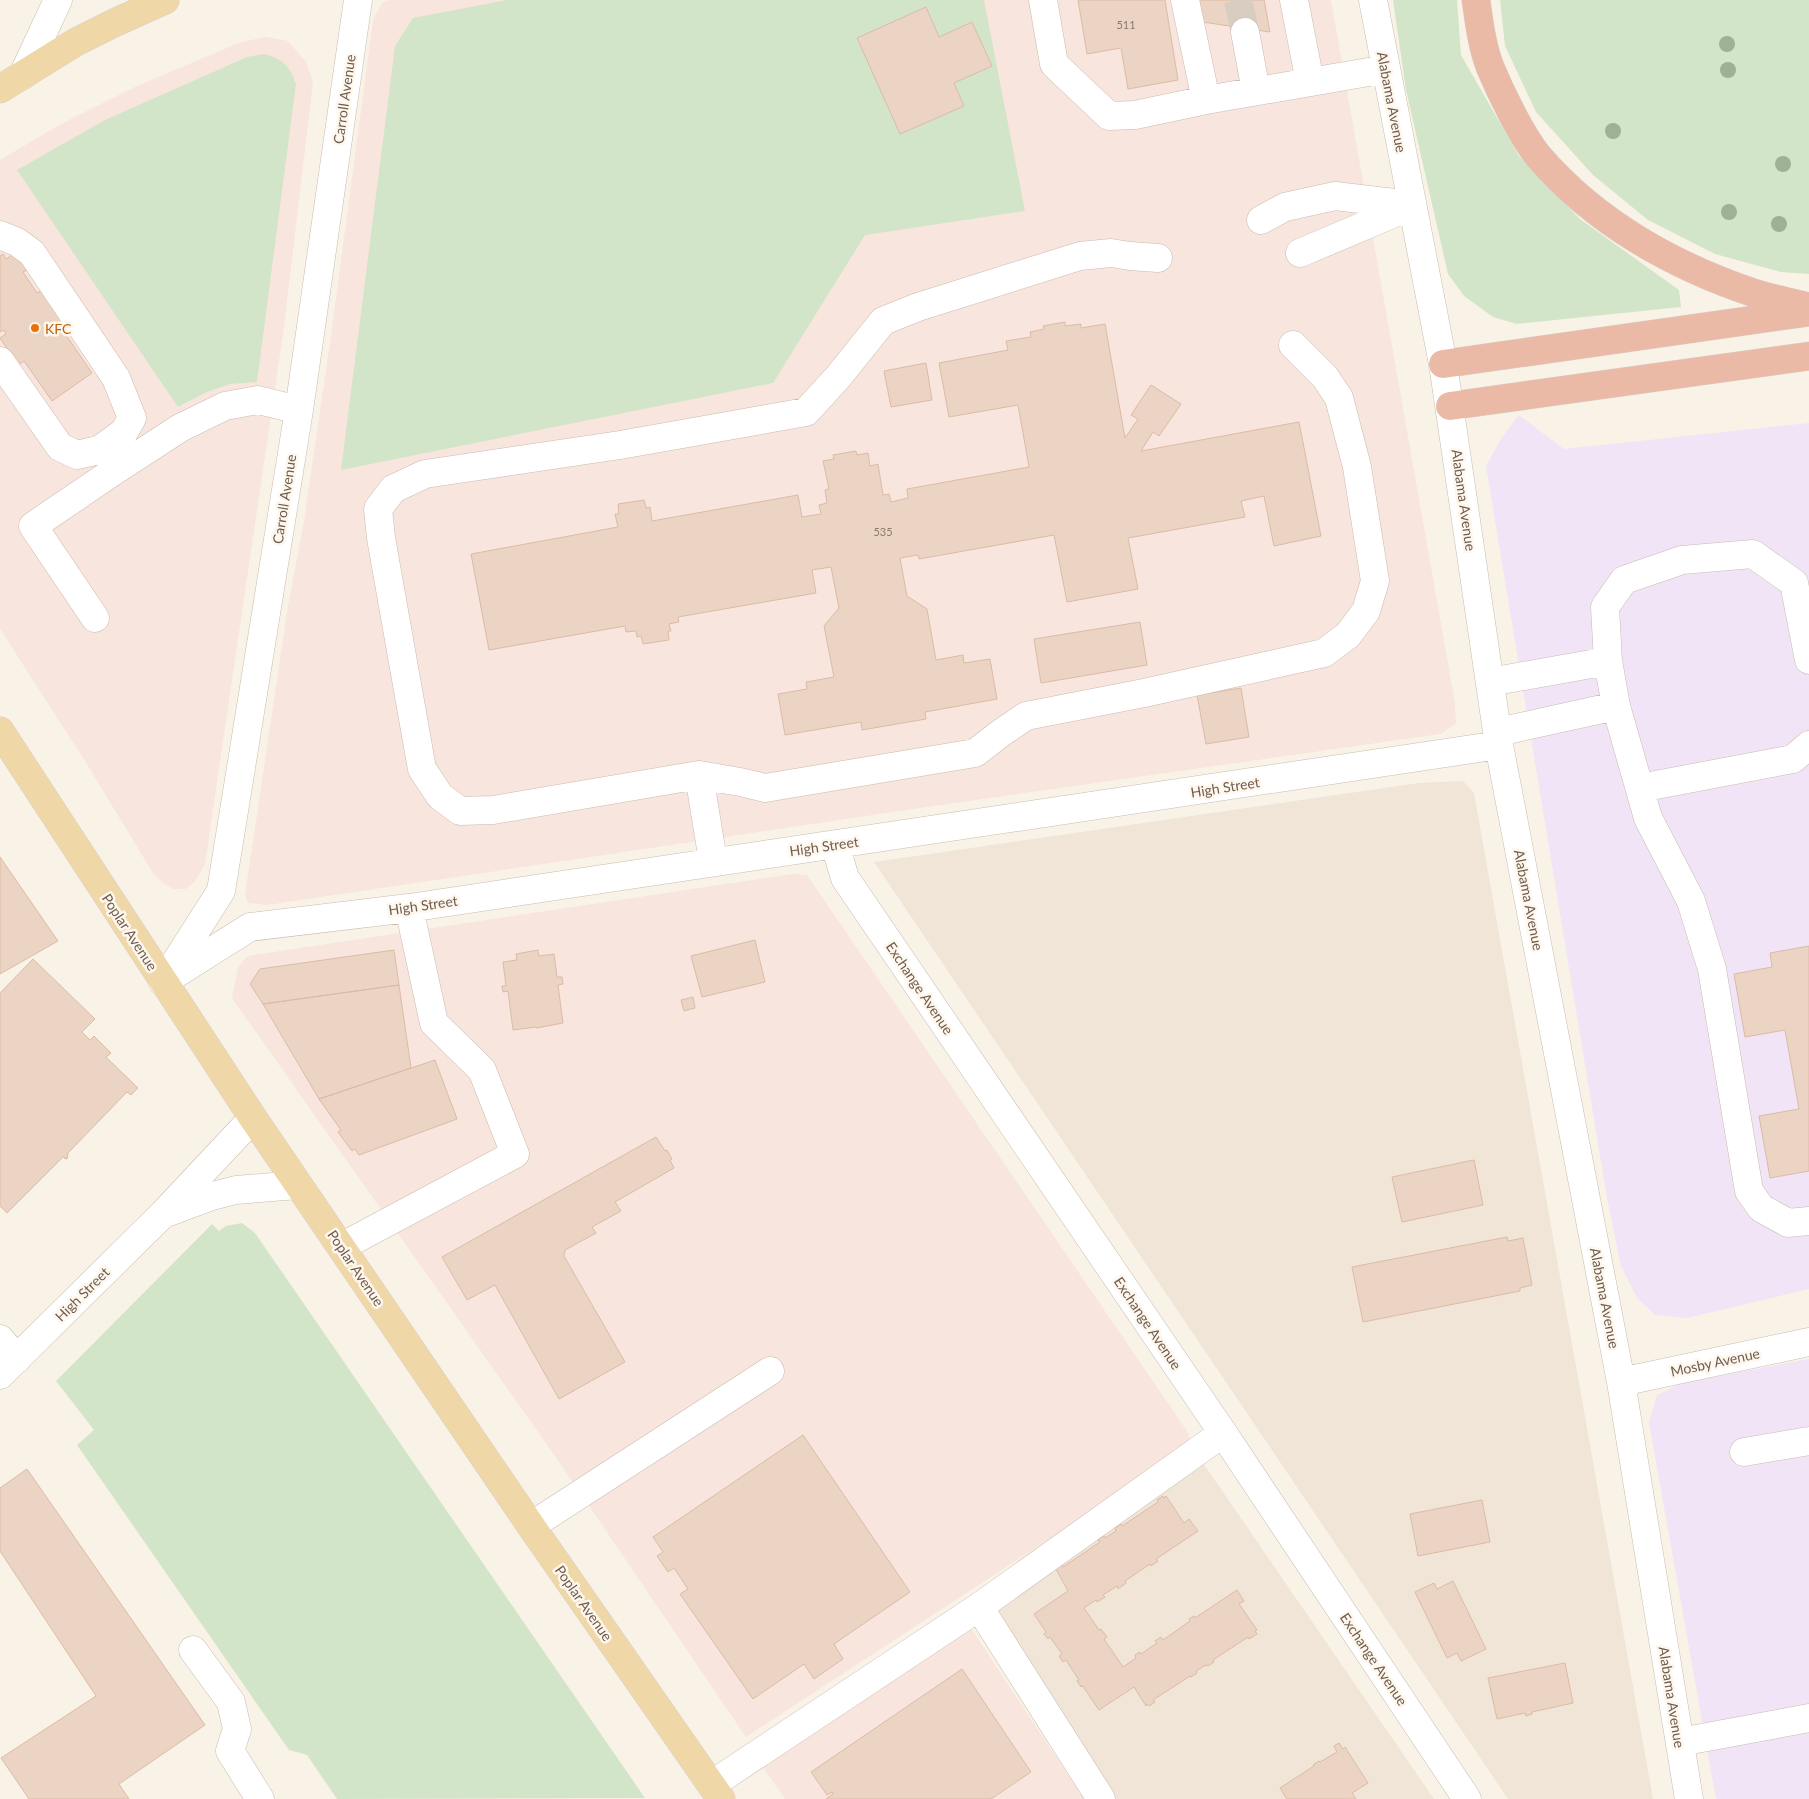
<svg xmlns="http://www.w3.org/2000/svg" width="1809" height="1799" viewBox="0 0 1809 1799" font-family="Lato,sans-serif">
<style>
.residential{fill:#f0e5d7}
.commercial{fill:#f8e5dd}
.education{fill:#f0e4f6}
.green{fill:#d3e5c8}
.building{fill:#ebd4c3;stroke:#dcbba5}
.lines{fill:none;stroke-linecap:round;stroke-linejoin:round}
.minor-tunnel{stroke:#d7cdc1;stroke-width:28;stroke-dasharray:28 14;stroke-linecap:butt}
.minor-casing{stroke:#cabbaf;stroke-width:29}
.major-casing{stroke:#d7d1ce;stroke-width:29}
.highway-casing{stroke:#d7d1ce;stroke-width:29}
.minor{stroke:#fff;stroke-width:28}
.major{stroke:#efd7a8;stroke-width:28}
.highway{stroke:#ebbaa6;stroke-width:28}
.tree{fill:#a0b092}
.food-dot{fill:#e8710a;stroke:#fdf7ed;stroke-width:2}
.labels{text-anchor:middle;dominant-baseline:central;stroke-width:5;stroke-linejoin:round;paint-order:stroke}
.number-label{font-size:11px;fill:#8f796c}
.street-label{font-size:14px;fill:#705b4f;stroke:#fdf7ed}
.food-label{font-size:14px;fill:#c56008;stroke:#fdf7ed;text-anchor:start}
</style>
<rect width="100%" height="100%" fill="#f9f3e7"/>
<path class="residential" d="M1463 781 1474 793 1653 1799H1508L874 862 1419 783Z
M1201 1460 1434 1799H1116L995 1607Z"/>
<path class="commercial" d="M389 0H1331L1455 703 1456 724 1440 734 913 809 267 905 248 903 245 895 288 606 304 521 330 343 373 20 382 3Z
M266 37 288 41 306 62 313 82 284 327 205 864 196 880 186 889H173L163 883 153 873 85 761 0 629V160L61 124 135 87 241 42Z
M792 874 807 875 1187 1431 1193 1445 746 1737 564 1469 232 998 238 967 248 956Z
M968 1624 1084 1799H785L759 1762Z"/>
<path class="education" d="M1519 415 1564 449 1809 423V1289L1687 1318 1655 1315 1637 1298 1621 1266 1607 1198 1486 466 1501 439Z
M1809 1359V1799H1716L1649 1423 1657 1395 1682 1383Z"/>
<path class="green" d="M507 0H984L1025 211 865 235 773 383 341 470 395 46 413 18Z
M1393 0H1457L1461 55 1519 156 1580 219 1679 290 1681 307 1517 324 1493 317 1464 296 1448 274 1406 90Z
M1500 0H1809V274L1781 272 1715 254 1648 220 1593 175 1536 112 1505 46Z
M264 54C284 60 289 65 296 84L257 382 230 384 207 392 178 407 17 170 105 120 247 57Z
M242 1223 255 1233 645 1798 337 1799 307 1755 289 1750 77 1445 94 1430 56 1381 212 1224 219 1231 226 1226Z"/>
<path class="building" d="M1078 0H1165L1178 80 1128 89 1121 48 1087 54Z
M1192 0H1264L1270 32 1196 21Z
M926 7 939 37 972 22 992 66 954 83 964 106 900 134 857 38Z
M3 254 6 259 14 254 18 256 27 270 23 272 37 293 44 289 72 331 66 335 92 373 52 401 24 361 18 365 0 338 6 334 4 330 0 332V256Z
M1065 322V326L1081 324V328L1105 324 1125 438 1138 419 1131 415 1151 385 1181 404 1159 436 1153 432 1141 451 1299 422 1321 536 1274 546 1264 496 1241 501 1245 517 1128 538 1138 589 1067 602 1054 535 919 559 918 555 900 558 907 596 927 609 936 660 963 655 964 663 990 659 997 699 925 712 926 719 862 730 861 722 785 735 778 694 807 689 806 682 834 677 824 626 839 608 831 567 812 570 816 593 678 617 679 622 669 624 671 631H668L669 640 643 644 641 636 637 637 636 631 626 632 625 626 489 650 471 554 618 527 615 514H619L618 504 644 500 646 508 650 507 652 521 798 495 802 517 821 514 819 505 827 503 825 490 829 489 823 461 834 459 833 455 856 451 857 455 868 453 870 466 878 464 883 495 889 494 891 502 908 498 907 489 1029 467 1018 405 949 417 939 363 1008 350 1006 341 1031 337 1030 332 1044 329 1043 326Z
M926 363 932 400 891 407 884 371Z
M1140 622 1147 665 1041 683 1034 639Z
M1241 688 1249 737 1206 744 1197 695Z
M0 857 58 941 0 974Z
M755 940 765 982 702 997 691 956Z
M1809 946V1171L1770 1178 1759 1116 1799 1109 1785 1030 1745 1037 1734 974 1772 967 1770 953Z
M394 950 399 985 263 1004 250 984 260 969Z
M538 950 539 956 554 954 557 977H562L563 984 558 985 563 1023 536 1028V1027L513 1030 508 991 503 992 502 986H506L503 962 517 960 516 954Z
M33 959 95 1019 82 1032 90 1040 94 1036 111 1053 106 1057 138 1088 131 1095 127 1092 67 1154H68L67 1159 64 1158V1156L7 1213 0 1206V993Z
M399 985 411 1068 319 1099 263 1004Z
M693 997 695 1008 684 1011 681 1000Z
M435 1060 457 1119 359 1155 355 1149 352 1151 338 1132 341 1130 319 1099Z
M656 1137 665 1151 667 1150 672 1159 670 1160 674 1168 615 1202 621 1211 592 1227 596 1233 565 1250 564 1256 625 1362 559 1399 495 1285 467 1300 442 1257Z
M1474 1160 1483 1205 1402 1222 1392 1177Z
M1507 1237 1508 1241 1523 1238 1532 1285 1520 1288V1291L1363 1322 1352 1267Z
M803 1435 910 1592 834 1644 843 1659 814 1679 804 1664 753 1699 680 1594 688 1589 674 1568 668 1572 657 1556 663 1552 653 1537Z
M27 1469 205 1725 119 1784 129 1799H29L1 1758 96 1696 0 1551V1488Z
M1163 1496 1164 1498 1166 1496 1184 1523 1189 1519 1198 1531 1156 1559 1158 1561 1151 1566 1150 1564 1125 1581 1126 1583 1118 1589 1117 1586 1103 1595 1105 1597 1097 1602 1096 1600 1084 1608 1099 1630 1101 1629 1107 1637 1104 1639 1123 1667 1136 1658 1135 1655 1140 1652 1141 1654 1157 1643 1155 1641 1161 1637 1163 1640 1190 1621 1189 1619 1194 1616 1195 1618 1237 1590 1244 1601 1239 1604 1257 1630 1255 1631 1257 1634 1249 1639 1248 1637 1213 1660 1214 1662 1208 1666 1206 1665 1196 1671 1197 1673 1191 1677 1190 1676 1153 1700 1155 1702 1149 1706 1147 1704 1146 1706 1134 1687 1099 1710 1082 1685 1081 1687 1077 1681 1079 1680 1066 1660 1063 1662 1059 1656 1062 1654 1050 1637 1048 1639 1044 1634 1046 1632 1034 1614 1068 1591 1056 1569 1062 1565 1063 1567 1100 1542 1098 1540 1104 1536 1105 1538 1116 1531 1115 1528 1121 1524 1122 1526 1158 1502 1157 1500Z
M1482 1500 1490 1542 1418 1556 1410 1514Z
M1453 1581 1486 1649 1461 1661 1457 1653 1447 1658 1415 1592 1434 1583 1437 1589Z
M1565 1663 1573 1703 1532 1712V1714L1526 1716 1525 1713 1497 1719 1488 1678Z
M962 1669 1031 1772 991 1799H826L833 1794 832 1792 827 1795 811 1772Z
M1339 1743 1343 1749 1345 1747 1368 1783 1352 1793 1356 1799H1287L1280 1788 1314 1766 1313 1765 1319 1761 1320 1762 1337 1752 1334 1746Z"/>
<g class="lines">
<path class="minor-tunnel" d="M1238 0 1245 32"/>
<g class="minor-casing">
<path id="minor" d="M1043 0 1054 64 1109 116 1135 115 1206 100 1386 69
M1185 0 1206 100
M1294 0 1310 82
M1373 0 1443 364 1499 745 1621 1382 1689 1799
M1245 32 1256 91
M23 75 58 0
M1261 220 1285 207 1335 196 1412 205
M0 235 17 242 32 253 116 378 132 418 124 432 99 450 77 455 60 447 0 361
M1300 253 1411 206
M1158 258 1130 256 1111 253 1080 256 918 307 883 321 838 377 806 412 620 445 425 474 393 489 378 509 381 538 422 769 440 796 460 811 493 810 699 775 740 782 765 788 975 753 1001 733 1026 716 1144 693 1324 653 1348 635 1366 611 1375 581 1357 467 1339 398 1325 377 1293 345
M95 618 33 526 111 473 180 428 225 406 258 400 299 410
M1809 660 1794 583 1753 554 1682 560 1624 580 1605 607 1608 661 1616 706 1648 818 1691 901 1712 969 1749 1191 1761 1208 1788 1223 1809 1221
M1490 682 1608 661
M1498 732 1616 706
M699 775 713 861
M1640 788 1793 759 1809 745
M835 845 845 878 1223 1433 1467 1799
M168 974 221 891 299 410 358 0
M163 982 250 927 409 908 1499 745
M169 1212 212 1196 236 1190 298 1185
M341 1247 515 1154 482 1070 434 1023 409 908
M0 1339 17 1359
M0 1375 163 1214 253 1118
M1621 1382 1809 1342
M1744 1452 1809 1441
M531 1526 770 1371
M979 1607 1223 1433
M193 1650 231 1702 237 1729 230 1751 260 1799
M1680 1742 1809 1718
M711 1785 979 1607 1101 1799"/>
</g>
<g class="major-casing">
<path id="major" d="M0 89 76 42 114 23 165 0
M0 731 253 1118 531 1526 721 1799"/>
</g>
<g class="highway-casing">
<path id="highway" d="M1476 0C1479 22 1482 46 1490 67 1500 91 1522 137 1539 157 1595 222 1673 266 1754 293 1772 299 1791 302 1809 307
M1443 364 1809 312
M1450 406 1809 356"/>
</g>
<use href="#minor" class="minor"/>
<use href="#major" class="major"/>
<use href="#highway" class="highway"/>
</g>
<g class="tree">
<circle cx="1727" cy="44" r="8"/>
<circle cx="1728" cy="70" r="8"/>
<circle cx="1613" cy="131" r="8"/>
<circle cx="1783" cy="164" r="8"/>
<circle cx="1729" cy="212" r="8"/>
<circle cx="1779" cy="224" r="8"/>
</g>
<circle class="food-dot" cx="35" cy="328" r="5"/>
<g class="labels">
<g class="number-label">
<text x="1126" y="24">511</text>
<text x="883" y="531">535</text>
</g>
<g class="street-label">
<text transform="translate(344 99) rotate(-82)">Carroll Avenue</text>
<text transform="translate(1392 102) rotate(79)">Alabama Avenue</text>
<text transform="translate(284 499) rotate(-81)">Carroll Avenue</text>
<text transform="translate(1464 500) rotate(82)">Alabama Avenue</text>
<text transform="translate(1225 787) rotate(-9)">High Street</text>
<text transform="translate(824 846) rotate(-8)">High Street</text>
<text transform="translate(1529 900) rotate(79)">Alabama Avenue</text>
<text transform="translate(423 905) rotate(-8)">High Street</text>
<text transform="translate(130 932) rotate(57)">Poplar Avenue</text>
<text transform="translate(920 988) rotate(56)">Exchange Avenue</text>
<text transform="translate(356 1268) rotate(56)">Poplar Avenue</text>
<text transform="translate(82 1294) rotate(-45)">High Street</text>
<text transform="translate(1605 1298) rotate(79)">Alabama Avenue</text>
<text transform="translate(1148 1323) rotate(56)">Exchange Avenue</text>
<text transform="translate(1715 1362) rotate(-12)">Mosby Avenue</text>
<text transform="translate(584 1603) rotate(55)">Poplar Avenue</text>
<text transform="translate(1374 1659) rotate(56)">Exchange Avenue</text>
<text transform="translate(1672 1697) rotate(81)">Alabama Avenue</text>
</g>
<g class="food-label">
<text x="45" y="328">KFC</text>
</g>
</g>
</svg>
